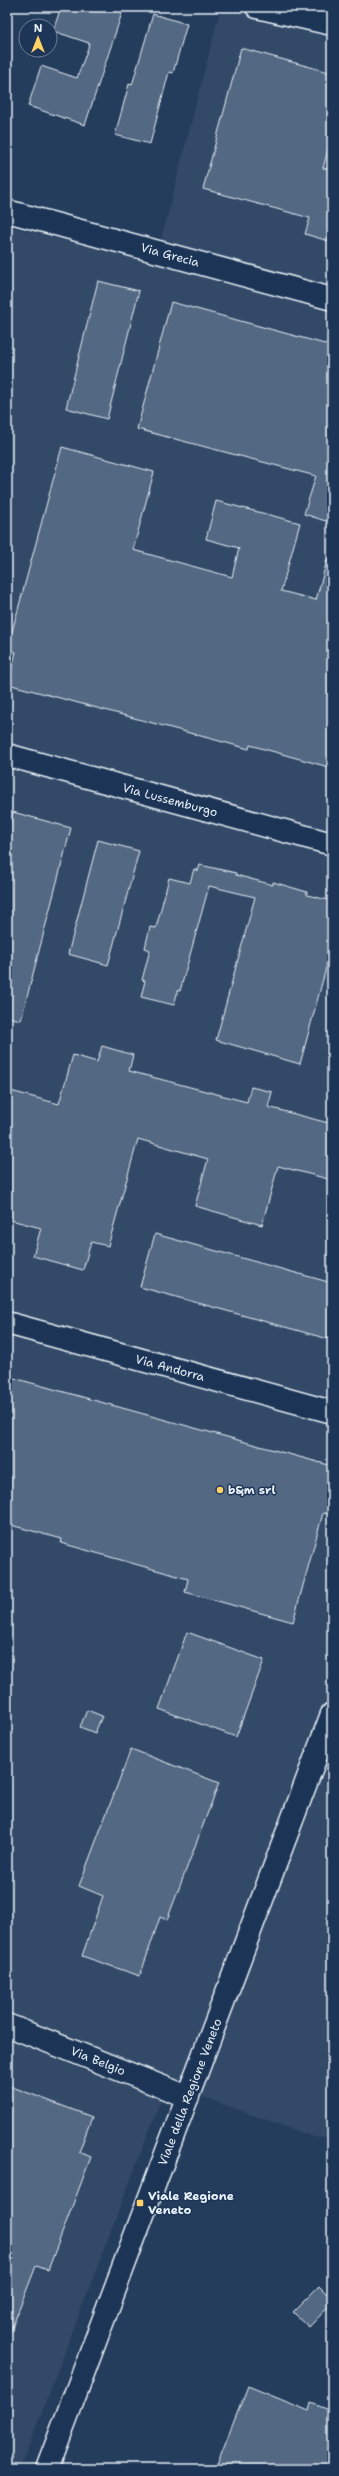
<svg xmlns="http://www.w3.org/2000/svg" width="339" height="2476" viewBox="0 0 339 2476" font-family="'Shantell Sans',sans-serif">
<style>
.built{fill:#334a68}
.building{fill:#536782;stroke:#e8f1f8}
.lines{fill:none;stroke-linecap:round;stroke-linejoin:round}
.minor-casing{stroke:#e8f1f8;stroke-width:25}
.major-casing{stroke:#e8f1f8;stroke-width:25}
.minor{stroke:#1d3557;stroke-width:22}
.major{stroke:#1d3557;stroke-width:22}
.poi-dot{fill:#ffd166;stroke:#1d3557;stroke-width:1.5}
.labels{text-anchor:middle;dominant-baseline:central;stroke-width:3;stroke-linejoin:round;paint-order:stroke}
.street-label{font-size:12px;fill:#e8f1f8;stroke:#1d3557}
.poi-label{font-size:12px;font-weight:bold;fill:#e8f1f8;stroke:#1d3557;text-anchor:start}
</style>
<rect width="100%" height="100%" fill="#253d5d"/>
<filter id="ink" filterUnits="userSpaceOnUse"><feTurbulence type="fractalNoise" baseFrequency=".025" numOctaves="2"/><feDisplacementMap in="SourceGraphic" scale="8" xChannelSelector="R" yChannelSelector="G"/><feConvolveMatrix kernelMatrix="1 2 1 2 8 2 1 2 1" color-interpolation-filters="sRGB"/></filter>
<g filter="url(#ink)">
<path class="built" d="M221 7H239L332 29V2137H314L167 2084 20 2469H7V226L155 263Z"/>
<path class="building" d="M61 7H115L123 10 85 125 28 106 41 66 77 78 88 48 89 43 53 31Z
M153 14 187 24 173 73 169 72 150 144 115 135 129 84 132 85Z
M241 48 332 73V135L323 168 332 169V242L305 234 310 218 203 189Z
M98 281 139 291 107 419 66 408Z
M171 302 332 346V523L304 514 316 476 137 429Z
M62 447 154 472 133 550 232 577 239 548 206 539 216 501 300 523 281 591 316 600 327 560H332V768L250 745 249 749 8 684 16 652 7 650Z
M13 812 71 828 21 1020 7 1017V835Z
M98 840 139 851 108 965 68 954Z
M200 865 236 873V875L273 885V882L307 892V895L332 901V946L300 1064 216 1040 255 897 209 886 180 991 178 990 174 1005 141 997 145 981 142 980 150 950 145 948 150 927 156 928 169 878 190 883 194 869 198 871Z
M102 1046 133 1055 129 1071 247 1102 251 1087 272 1092 268 1107 332 1124V1180L278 1166 262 1225 195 1206 208 1159 138 1139 108 1246 91 1242 83 1270 33 1256 41 1228 7 1219V1090L59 1104 73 1055 97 1062Z
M155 1234 332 1283V1340L140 1287Z
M10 1377 332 1466V1483L328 1497 332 1498V1515L323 1513 293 1622 185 1592 188 1579 61 1543 62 1539 7 1524V1388Z
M187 1632 264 1660 236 1737 159 1709Z
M87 1710 102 1716 95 1733 80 1727Z
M131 1749 219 1783 167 1920 160 1917 140 1976 82 1956 103 1896 79 1886Z
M7 2085 92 2117 79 2152 91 2157 48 2270 36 2266 8 2338Z
M319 2286 332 2299V2303L309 2327 293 2312Z
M248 2386 309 2411 311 2403 332 2411V2469H215Z"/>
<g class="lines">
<g class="minor-casing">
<path id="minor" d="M7 211 332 299
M7 755 332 844
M7 1323 332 1412
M7 2025 188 2097
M47 2469 332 1714"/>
</g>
<g class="major-casing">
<path id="major" d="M257 7 332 24"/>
</g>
<use href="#minor" class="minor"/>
<use href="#major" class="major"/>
</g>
</g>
<g class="poi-dot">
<circle cx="220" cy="1490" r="4"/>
<rect x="136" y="2199" width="8" height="8" rx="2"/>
</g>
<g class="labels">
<g class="street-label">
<text transform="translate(170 255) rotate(15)">Via Grecia</text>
<text transform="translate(170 800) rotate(15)">Via Lussemburgo</text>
<text transform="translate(170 1368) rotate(15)">Via Andorra</text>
<text transform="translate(98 2061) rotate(22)">Via Belgio</text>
<text transform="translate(190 2092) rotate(-69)">Viale della Regione Veneto</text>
</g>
<g class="poi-label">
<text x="228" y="1490">b&amp;m srl</text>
<text x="148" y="2196">Viale Regione<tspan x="148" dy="14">Veneto</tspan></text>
</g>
</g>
<rect width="339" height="2476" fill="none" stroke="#1d3557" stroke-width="24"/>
<rect x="12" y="12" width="315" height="2452" fill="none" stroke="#e8f1f8" stroke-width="1.5" filter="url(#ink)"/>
<g transform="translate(38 38)"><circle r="19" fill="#1d3557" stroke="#6e8097"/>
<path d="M0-3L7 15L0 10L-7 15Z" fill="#ffd166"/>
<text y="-6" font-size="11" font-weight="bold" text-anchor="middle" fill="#e8f1f8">N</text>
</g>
</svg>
